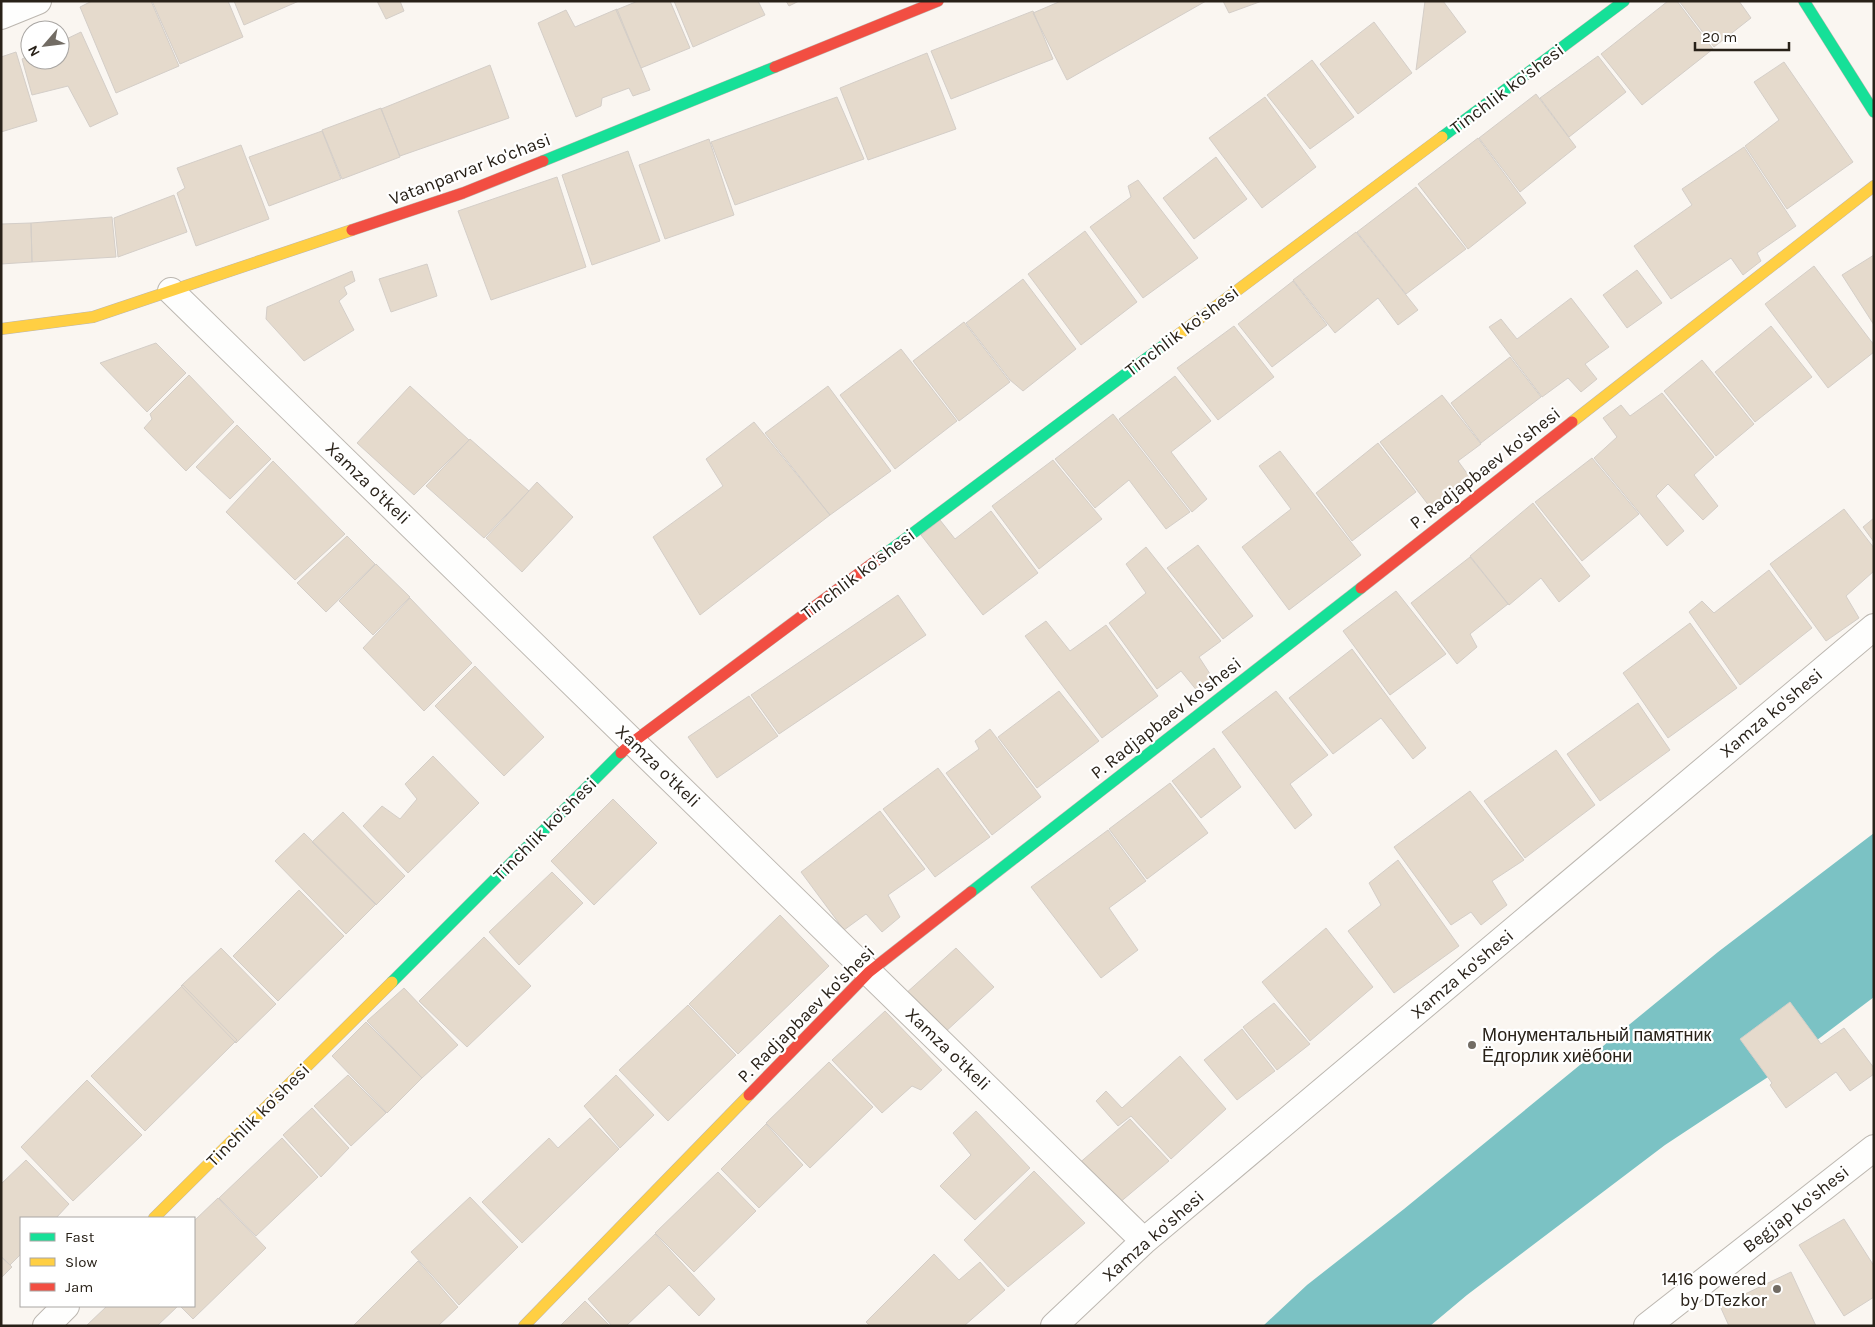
<svg xmlns="http://www.w3.org/2000/svg" width="1875" height="1327" viewBox="0 0 1875 1327" font-family="Karla,sans-serif">
<style>
.water{fill:#7bc2c4}
.building{fill:#e5dacc;stroke:#d4cec8}
.lines{fill:none;stroke-linecap:round;stroke-linejoin:round}
.street-casing{stroke:#bcb7b0;stroke-width:28}
.fast-casing{stroke:#bcb7b0;stroke-width:12}
.slow-casing{stroke:#bcb7b0;stroke-width:12}
.jam-casing{stroke:#bcb7b0;stroke-width:12}
.street{stroke:#fefefd;stroke-width:26}
.fast{stroke:#16e098;stroke-width:11}
.slow{stroke:#ffcf43;stroke-width:11}
.jam{stroke:#f24e42;stroke-width:11}
.poi-dot{fill:#726c64;stroke:#fff;stroke-width:2}
.labels{text-anchor:middle;dominant-baseline:central;stroke-width:4.5;stroke-linejoin:round;paint-order:stroke}
.street-label{font-size:18px;fill:#282118;stroke:#fff}
.poi-label{font-size:18px;fill:#282118;stroke:#fff;text-anchor:start}
</style>
<rect width="100%" height="100%" fill="#faf6f1"/>
<path class="water" d="M1874 833V997L1768 1077 1665 1145 1467 1295 1430 1326H1263L1307 1285 1404 1209 1718 952Z"/>
<path class="building" d="M92 1H151L179 66 116 93 80 7Z
M152 1H228L243 37 180 64Z
M234 1H299L244 25Z
M377 1H400L404 11 386 19Z
M638 1H670L690 48 641 68 616 10Z
M674 1H758L765 15 693 47Z
M786 1H799L789 6Z
M1061 1H1206L1067 80 1033 13Z
M1223 1H1262L1229 13Z
M1425 1H1443L1466 32 1416 70Z
M1668 1H1677L1713 49 1642 105 1601 54Z
M1679 1H1739L1751 18 1714 47Z
M617 9 650 90 633 96 629 88 602 98 601 106 576 117 538 23 566 10 575 27Z
M1033 11 1053 59 951 99 931 51Z
M1374 22 1412 73 1358 114 1320 64Z
M81 32 118 114 90 127 68 86 32 95 22 59 30 55V60H60V42Z
M16 52 37 121 1 132V57Z
M927 53 956 129 868 160 840 88Z
M1598 56 1626 92 1569 137 1540 98Z
M1312 60 1354 117 1310 149 1267 95Z
M1784 62 1853 162 1787 209 1745 146 1779 120 1754 82Z
M490 65 509 118 400 156 381 109Z
M1536 94 1576 147 1520 192 1479 138Z
M837 97 864 159 735 205 711 142Z
M1265 97 1316 167 1262 208 1209 138Z
M381 108 400 157 342 179 322 130Z
M322 131 341 179 269 206 249 157Z
M1478 138 1526 203 1468 249 1418 184Z
M709 139 734 215 665 239 639 165Z
M241 145 269 219 196 246 177 193 185 188 177 168Z
M1744 147 1796 226 1757 253 1761 261 1743 275 1731 258 1671 299 1634 246 1692 205 1682 189Z
M628 151 660 241 592 265 562 175Z
M1216 157 1247 199 1194 239 1163 198Z
M557 177 586 267 491 300 458 211Z
M1138 180 1198 258 1143 298 1090 227 1131 197 1128 186Z
M1416 187 1466 249 1406 294 1357 232Z
M174 195 187 232 118 257 114 218Z
M112 217 116 257 32 262 31 223Z
M31 223 32 262 1 264V224Z
M1085 231 1137 302 1081 345 1028 274Z
M1356 232 1418 310 1398 325 1378 298 1335 333 1293 280Z
M1874 255V325L1842 275Z
M427 264 437 296 391 312 379 279Z
M1814 266 1874 345V352L1828 388 1765 304Z
M1637 270 1662 303 1627 328 1603 295Z
M352 271 355 281 344 287 347 294 339 301 354 330 304 361 266 319 267 307Z
M1023 279 1076 349 1023 391 1010 380 966 323Z
M1293 281 1327 325 1272 367 1238 324Z
M1571 298 1609 347 1585 364 1597 379 1581 392 1568 378 1542 397 1489 327 1501 319 1517 339Z
M964 322 1010 382 959 421 913 361Z
M1234 326 1274 377 1218 420 1177 368Z
M1771 326 1812 377 1755 422 1715 372Z
M156 343 186 373 147 412 100 363Z
M901 349 957 421 895 469 840 395Z
M1510 357 1541 397 1481 443 1451 403Z
M1702 360 1754 424 1716 456 1664 391Z
M189 375 234 422 186 471 144 428 152 419 150 414Z
M1175 376 1211 421 1171 452 1207 499 1192 512 1119 419Z
M410 386 469 440 414 495 357 443Z
M828 386 891 471 830 515 765 433Z
M1662 393 1714 457 1694 475 1718 506 1703 520 1668 484 1656 496 1684 531 1667 546 1594 458 1617 437 1603 418 1621 405 1630 416Z
M1442 395 1481 444 1458 461 1469 476 1430 507 1380 442Z
M1113 414 1190 512 1166 529 1129 480 1095 508 1055 459Z
M754 422 830 515 700 615 653 537 723 486 706 459Z
M237 425 271 459 230 499 196 467Z
M470 439 529 491 484 538 426 486Z
M1378 443 1416 492 1352 541 1316 493Z
M1280 451 1361 555 1289 610 1242 547 1291 509 1259 466Z
M1592 458 1639 514 1582 561 1535 502Z
M1053 460 1102 519 1039 569 992 506Z
M273 461 345 534 295 580 226 512Z
M537 482 573 517 522 572 486 538Z
M1533 503 1590 576 1559 602 1541 578 1509 605 1470 556Z
M1844 509 1874 548V571L1846 596 1859 618 1826 641 1770 564Z
M991 511 1038 573 983 615 921 535 940 520 955 539Z
M1874 518V542L1863 527Z
M347 536 375 564 326 612 297 583Z
M1198 545 1253 616 1223 639 1167 568Z
M1146 547 1221 641 1199 657 1214 680 1198 692 1181 671 1157 689 1109 623 1146 593 1126 564Z
M1470 557 1508 604 1470 634 1477 647 1457 664 1411 603Z
M376 564 410 597 373 635 339 601Z
M1769 570 1812 628 1740 685 1689 612 1702 601 1714 613Z
M1396 591 1446 654 1390 695 1343 631Z
M898 595 926 635 779 734 751 695Z
M410 598 472 663 424 711 363 648Z
M1046 621 1070 651 1106 625 1158 696 1102 738 1025 636Z
M1690 623 1737 688 1668 738 1623 673Z
M1352 649 1426 748 1413 759 1381 718 1333 754 1289 698Z
M475 666 544 737 504 776 435 706Z
M1059 691 1099 741 1037 788 998 737Z
M1276 691 1328 755 1290 784 1312 815 1295 829 1222 732Z
M749 696 778 736 717 778 688 737Z
M1638 703 1670 750 1600 801 1567 754Z
M990 729 1041 797 992 835 946 773 979 749 975 741Z
M1214 748 1241 787 1201 818 1172 781Z
M1556 750 1595 805 1525 858 1484 801Z
M433 756 479 803 408 873 363 826 382 806 400 819 417 799 405 784Z
M938 768 990 837 935 877 883 809Z
M1170 783 1208 833 1147 879 1109 829Z
M1470 791 1524 860 1492 881 1507 905 1481 925 1471 912 1451 925 1394 847Z
M613 799 657 843 594 905 551 861Z
M880 811 925 869 888 895 900 917 882 932 866 914 844 930 801 872Z
M343 812 405 876 376 905 312 842Z
M1108 830 1146 881 1109 908 1138 950 1101 978 1031 887Z
M304 833 376 904 346 934 275 861Z
M1398 860 1459 946 1394 993 1348 931 1381 905 1369 883Z
M552 872 583 903 519 965 489 932Z
M299 890 344 936 278 1001 233 956Z
M780 915 829 966 738 1054 689 1004Z
M1326 928 1373 987 1310 1041 1262 982Z
M484 937 531 986 467 1047 419 1001Z
M221 948 276 1004 236 1043 181 986Z
M956 948 994 987 943 1034 904 995Z
M183 985 237 1040 145 1131 91 1076Z
M404 988 458 1045 422 1078 367 1021Z
M1790 1002 1821 1044 1844 1028 1874 1068V1074L1850 1091 1836 1072 1786 1108 1770 1085 1772 1083 1740 1039Z
M1274 1003 1310 1044 1277 1070 1243 1027Z
M688 1005 736 1055 668 1121 619 1070Z
M885 1011 942 1070 921 1090 912 1086 882 1113 832 1060Z
M366 1022 422 1078 387 1113 332 1056Z
M1242 1029 1275 1071 1237 1100 1204 1060Z
M1180 1056 1226 1109 1171 1159 1131 1116 1118 1126 1096 1101 1106 1091 1122 1108Z
M829 1062 873 1107 810 1168 766 1123Z
M348 1075 386 1113 351 1146 314 1106Z
M616 1075 654 1115 620 1148 584 1106Z
M87 1080 142 1135 73 1201 21 1147Z
M312 1108 349 1148 321 1177 283 1135Z
M976 1111 1030 1168 975 1220 940 1186 971 1155 953 1133Z
M590 1118 619 1149 522 1243 482 1202 549 1138 558 1148Z
M1130 1119 1169 1161 1112 1209 1076 1166Z
M766 1124 803 1165 759 1208 721 1169Z
M282 1138 318 1177 256 1236 219 1198Z
M26 1160 69 1204 56 1218H21V1254L10 1265 1 1257V1184Z
M1034 1171 1085 1223 1008 1287 964 1240Z
M718 1172 756 1211 694 1272 655 1233Z
M470 1197 518 1247 459 1305 411 1252Z
M218 1198 266 1248 193 1319 180 1306H194V1221Z
M1844 1219 1874 1266V1297L1844 1316 1799 1245Z
M655 1234 715 1299 699 1316 669 1285 626 1326H612L588 1299Z
M934 1254 959 1280 980 1262 1005 1290 964 1326H870L866 1322Z
M1 1256 12 1267 1 1278Z
M418 1261 458 1307 438 1326H353Z
M1791 1272 1816 1326H1729L1720 1306Z
M585 1301 610 1326H560Z
M107 1306H178L157 1326H86Z"/>
<g class="lines">
<g class="street-casing">
<path id="street" d="M1 16 38 1
M171 291 1144 1241
M46 1326 66 1306
M1054 1326 1144 1241 1874 627
M1647 1326 1874 1148"/>
</g>
<g class="fast-casing">
<path id="fast" d="M1804 1 1874 112
M1442 137 1624 1
M543 161 775 67
M881 557 1175 337
M971 892 1361 588
M392 982 621 753"/>
</g>
<g class="slow-casing">
<path id="slow" d="M1 329 93 317 352 230
M1175 337 1442 137
M1572 422 1874 186
M154 1218 392 982
M524 1326 749 1095"/>
</g>
<g class="jam-casing">
<path id="jam" d="M775 67 938 1
M352 230 463 193 543 161
M1361 588 1572 422
M621 753 633 742 881 557
M749 1095 869 972 971 892"/>
</g>
<use href="#street" class="street"/>
<use href="#fast" class="fast"/>
<use href="#slow" class="slow"/>
<use href="#jam" class="jam"/>
</g>
<g class="poi-dot">
<circle cx="1472" cy="1045" r="5"/>
<circle cx="1777" cy="1289" r="5"/>
</g>
<g class="labels">
<g class="street-label">
<text transform="translate(1507 89) rotate(-37)">Tinchlik ko'shesi</text>
<text transform="translate(470 169) rotate(-21)">Vatanparvar ko'chasi</text>
<text transform="translate(1182 331) rotate(-37)">Tinchlik ko'shesi</text>
<text transform="translate(1485 468) rotate(-38)">P. Radjapbaev ko'shesi</text>
<text transform="translate(368 483) rotate(44)">Xamza o'tkeli</text>
<text transform="translate(858 574) rotate(-37)">Tinchlik ko'shesi</text>
<text transform="translate(1771 713) rotate(-40)">Xamza ko'shesi</text>
<text transform="translate(1166 718) rotate(-38)">P. Radjapbaev ko'shesi</text>
<text transform="translate(658 766) rotate(44)">Xamza o'tkeli</text>
<text transform="translate(545 829) rotate(-45)">Tinchlik ko'shesi</text>
<text transform="translate(1462 974) rotate(-40)">Xamza ko'shesi</text>
<text transform="translate(806 1014) rotate(-45)">P. Radjapbaev ko'shesi</text>
<text transform="translate(948 1049) rotate(44)">Xamza o'tkeli</text>
<text transform="translate(258 1115) rotate(-45)">Tinchlik ko'shesi</text>
<text transform="translate(1796 1209) rotate(-38)">Begjap ko'shesi</text>
<text transform="translate(1153 1236) rotate(-41)">Xamza ko'shesi</text>
</g>
<g class="poi-label">
<text x="1482" y="1035">Монументальный памятник<tspan x="1482" dy="21">Ёдгорлик хиёбони</tspan></text>
<text x="1767" y="1279" text-anchor="end">1416 powered<tspan x="1767" dy="21">by DTezkor</tspan></text>
</g>
</g>
<rect width="1875" height="1327" fill="none" stroke="#282118" stroke-width="5"/>
<rect x="20" y="1217" width="175" height="90" fill="#ffffff" stroke="#a9a6a3"/>
<rect x="30" y="1233" width="25" height="8" fill="#16e098" stroke="#a9a6a3"/>
<text x="65" y="1242" font-size="15" fill="#282118">Fast</text>
<rect x="30" y="1258" width="25" height="8" fill="#ffcf43" stroke="#a9a6a3"/>
<text x="65" y="1267" font-size="15" fill="#282118">Slow</text>
<rect x="30" y="1283" width="25" height="8" fill="#f24e42" stroke="#a9a6a3"/>
<text x="65" y="1292" font-size="15" fill="#282118">Jam</text>
<g transform="translate(45 45) rotate(242)"><circle r="24" fill="#ffffff" stroke="#a9a6a3"/>
<path d="M0-4L9 19L0 12L-9 19Z" fill="#726c64"/>
<text y="-8" font-size="14" font-weight="bold" text-anchor="middle" fill="#282118">N</text>
</g>
<path d="M1695 42v8h94v-8" fill="none" stroke="#282118" stroke-width="2.5"/>
<text x="1702" y="42" font-size="15" fill="#282118" stroke="#ffffff" stroke-width="4" paint-order="stroke">20 m</text>
</svg>
